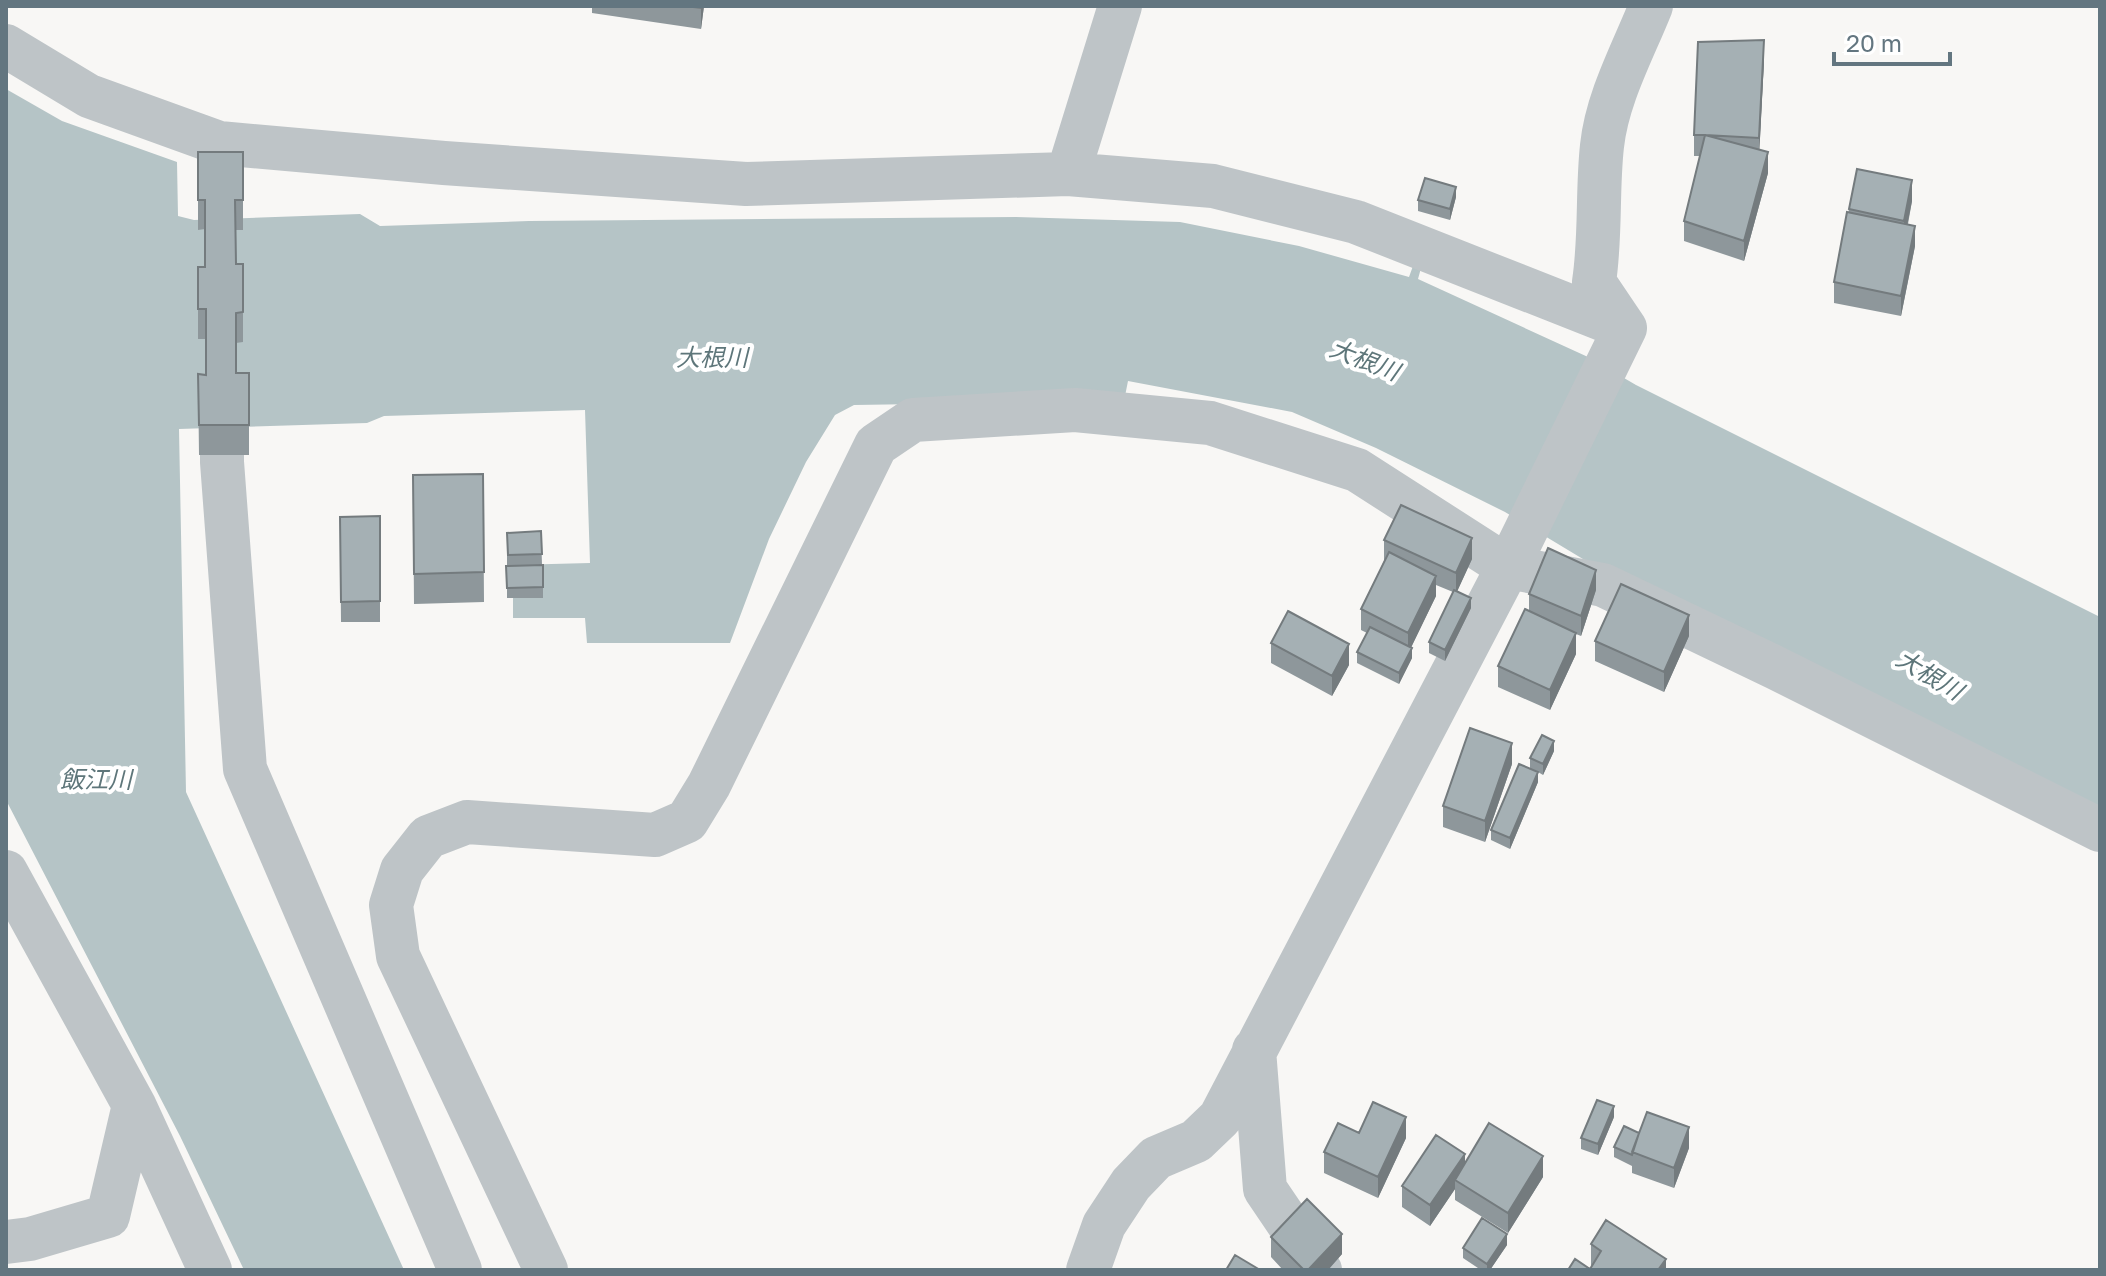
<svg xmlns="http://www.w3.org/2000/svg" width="2106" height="1276" viewBox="0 0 2106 1276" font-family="'Golos Text','Noto Sans JP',sans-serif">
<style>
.water{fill:#b5c4c6}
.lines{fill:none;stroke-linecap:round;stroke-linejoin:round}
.minor{stroke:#bec4c7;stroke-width:44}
.wall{fill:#8e979b}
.shaded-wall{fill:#747b7e}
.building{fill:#a5b0b4;stroke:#747b7e;stroke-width:2}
.labels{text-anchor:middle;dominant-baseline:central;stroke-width:8;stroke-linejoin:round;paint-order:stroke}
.water-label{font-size:24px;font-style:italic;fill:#5e767a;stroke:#fff}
</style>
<rect width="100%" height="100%" fill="#f8f7f5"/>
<path class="water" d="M6 89 62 121 177 162 178 216 194 220 360 214 380 226 529 221 1016 217 1180 222 1299 246 1409 277 1413 266 1421 268 1418 279 1588 357 1636 385 2100 617V818L1709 635 1505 512 1376 448 1292 412 1128 381 1124 401 854 405 835 415 806 462 769 539 730 643H587L585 618H513V565L590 563 585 410 384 416 367 423 179 429 186 792 404 1270H244L180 1136 6 800Z"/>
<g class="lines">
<path class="minor" d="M6 46 89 96 219 143 444 163 746 184 1068 174 1213 186 1356 222 1625 328
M1068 174 1120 6
M1625 328 1594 282C1601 236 1597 191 1602 146 1607 98 1633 51 1651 6
M222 393V462L245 769 460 1270
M6 872 134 1105 210 1270
M1254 1050 1265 1189 1320 1270
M6 1242 30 1239 108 1216 134 1105
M546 1270 398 956 391 905 402 870 428 837 467 822 655 835 687 821 709 785 876 445 913 420 1075 410 1210 423 1357 470 1508 567 1603 585 1776 668 2100 830
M1088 1270 1104 1225 1131 1184 1156 1158 1196 1141 1220 1118 1508 567 1625 328"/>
</g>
<path class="wall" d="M592 6H704L701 29 592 13Z
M1764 61 1759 150 1768 173 1744 261 1684 241V221L1700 156H1694V135Z
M198 152H243V230H235L236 264H243V342L236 343V373H249V455H199L198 374 206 375V339H198V267H205V229L198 230Z
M1456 197 1450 220 1418 211V200Z
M1912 201 1908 224 1915 246 1901 316 1834 303V282L1849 209Z
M483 474 484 602 414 604 413 475Z
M380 516V622H341L340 517Z
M541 531 542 565 510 566 543 565V598H507V533Z
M1384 540 1472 559 1457 591 1471 608 1445 661 1429 653V642L1453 592 1436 585V596L1411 647 1412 658 1399 684 1357 663V652L1367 633 1361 630V609L1384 561Z
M1596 590 1581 636 1576 634V654L1550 710 1498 687V666L1529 611V594Z
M1689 636 1664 692 1595 661V641Z
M1271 643 1349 665 1332 696 1271 663Z
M1554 751 1543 775 1538 772V782L1510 849 1491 840V830L1530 768V758Z
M1512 764 1485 842 1443 827V806Z
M1614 1117 1598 1155 1581 1149V1138Z
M1359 1133 1406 1138 1378 1198 1324 1173V1152Z
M1639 1133 1689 1148 1674 1188 1632 1173V1166L1614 1157V1147Z
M1465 1164 1543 1177 1508 1233 1455 1200V1189L1430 1226 1402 1207V1186Z
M1271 1237 1342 1254 1328 1270H1283L1271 1257Z
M1591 1244 1666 1270 1590 1269 1592 1266 1591 1265Z
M1507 1245 1490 1270H1481L1463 1258V1248Z"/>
<path class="shaded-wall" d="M701 6H704L701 29Z
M1764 40V61L1759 158V138Z
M1768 152V173L1744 261V241Z
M1912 180V201L1904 241V221Z
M1456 187V197L1450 220V209Z
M1915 226V246L1901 316V296Z
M1472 538V559L1456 594V573Z
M1596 570V590L1581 636V616Z
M1436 576V596L1408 654V633Z
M1471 598V608L1445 661V650Z
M1689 615V636L1664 692V672Z
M1576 633V654L1550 710V690Z
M1349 644V665L1332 696V676Z
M1412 648V658L1399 684V673Z
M1554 741V751L1543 775V764Z
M1512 743V764L1485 842V821Z
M1538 772V782L1510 849V838Z
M1614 1106V1117L1598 1155V1144Z
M1406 1117V1138L1378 1198V1177Z
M1689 1127V1148L1674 1188V1168Z
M1465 1154V1174L1455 1180V1189L1430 1226V1205Z
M1543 1156V1177L1508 1233V1213Z
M1342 1234V1254L1328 1270H1308Z
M1507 1234V1245L1490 1270H1487V1264Z
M1666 1259V1270H1658Z"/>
<path class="building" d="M684 6H701V8Z
M1764 40 1759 138 1705 135 1768 152 1744 241 1684 221 1705 135H1694L1698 42Z
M198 152H243V200H235L236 264H243V312L236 313V373H249V425H199L198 374 206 375V309H198V267H205V200H198Z
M1857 169 1912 180 1904 221 1849 209Z
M1425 178 1456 187 1450 209 1418 200Z
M1847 212 1915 226 1901 296 1834 282Z
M483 474 484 572 414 574 413 475Z
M1401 505 1472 538 1456 573 1384 540Z
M380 516V601L341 602 340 517Z
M541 531 542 554 508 555 507 533Z
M1548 548 1596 570 1581 616 1529 594Z
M1389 552 1436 576 1408 633 1361 609Z
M543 565V587L507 588 506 566Z
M1621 584 1689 615 1664 672 1595 641Z
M1454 590 1471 598 1445 650 1429 642Z
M1525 609 1576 633 1550 690 1498 666Z
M1288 611 1349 644 1332 676 1271 643Z
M1370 627 1412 648 1399 673 1357 652Z
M1470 728 1512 743 1485 821 1443 806Z
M1542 735 1554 741 1543 764 1530 758Z
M1519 764 1538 772 1510 838 1491 830Z
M1597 1100 1614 1106 1598 1144 1581 1138Z
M1373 1102 1406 1117 1378 1177 1324 1152 1338 1123 1359 1133Z
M1647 1112 1689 1127 1674 1168 1632 1152Z
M1489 1123 1543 1156 1508 1213 1455 1180Z
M1624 1126 1639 1133 1632 1155 1614 1147Z
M1436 1135 1465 1154 1430 1205 1402 1186Z
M1307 1199 1342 1234 1308 1270H1304L1271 1237Z
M1482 1218 1507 1234 1487 1264 1463 1248Z
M1606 1220 1666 1259 1658 1270H1568L1575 1259 1590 1269 1601 1251 1591 1244Z
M1235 1255 1260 1270H1226Z"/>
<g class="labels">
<g class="water-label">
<text x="712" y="356">大根川</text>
<text transform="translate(1365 359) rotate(21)">大根川</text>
<text transform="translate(1930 674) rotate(31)">大根川</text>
<text x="96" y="778">飯江川</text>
</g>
</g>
<rect width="2106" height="1276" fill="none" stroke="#637680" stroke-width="16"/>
<path d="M1834 52v12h116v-12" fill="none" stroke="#637680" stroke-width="4"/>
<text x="1846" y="52" font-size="24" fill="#637680" stroke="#ffffff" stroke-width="6" paint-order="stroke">20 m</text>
</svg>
